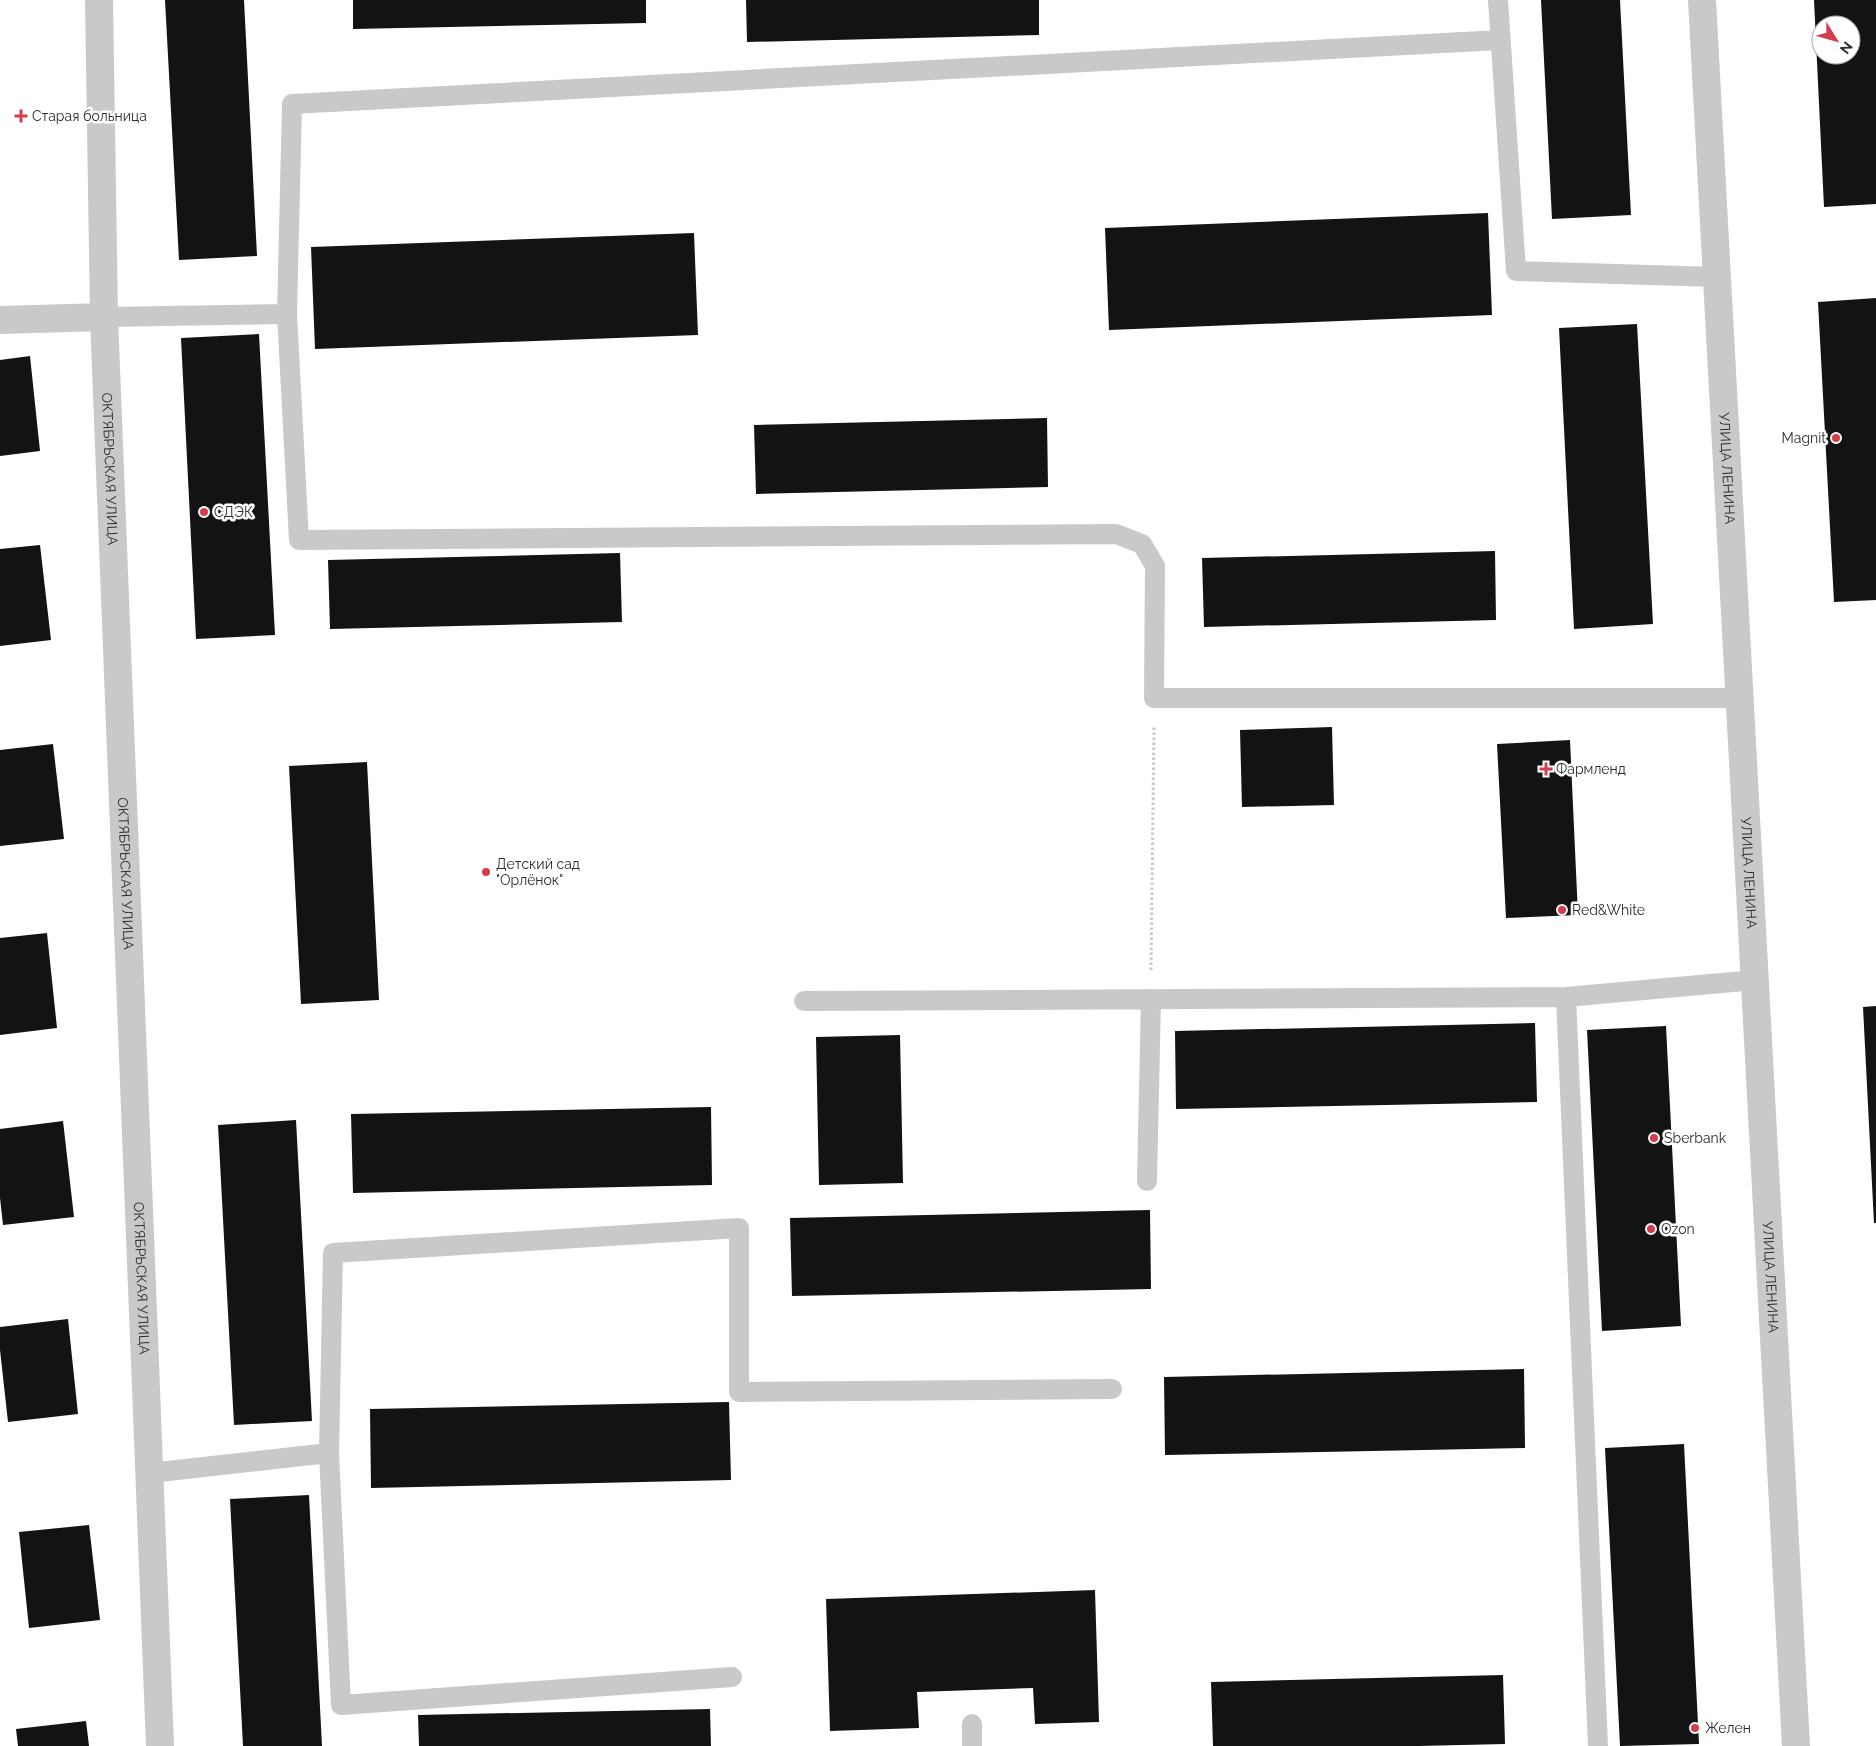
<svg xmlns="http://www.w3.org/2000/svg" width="1876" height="1746" viewBox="0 0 1876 1746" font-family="Raleway,sans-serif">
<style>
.building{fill:#131313;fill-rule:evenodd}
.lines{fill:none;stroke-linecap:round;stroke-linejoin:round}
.path{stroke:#c9c9c9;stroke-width:3;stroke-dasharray:2.5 2.5;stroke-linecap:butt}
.lane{stroke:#c9c9c9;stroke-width:20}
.street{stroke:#c9c9c9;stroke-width:28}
.poi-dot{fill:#d33d4d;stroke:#fff;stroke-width:2}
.labels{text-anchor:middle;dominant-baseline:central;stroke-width:5;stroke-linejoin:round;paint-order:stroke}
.poi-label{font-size:14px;fill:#2c2c2c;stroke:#fff;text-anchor:start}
.street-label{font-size:14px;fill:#2c2c2c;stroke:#fff}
</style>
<rect width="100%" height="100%" fill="#fff"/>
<path class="building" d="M165 0H244L257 256 179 260Z
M353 0H646V23L353 29Z
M746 0H1039V35L747 42Z
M1541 0H1620L1631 215 1552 219Z
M1814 0H1876V204L1824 207ZM1821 25H1851V55H1821Z
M1488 213 1492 315 1109 330 1105 228Z
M694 233 698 335 315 349 311 247Z
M1876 298V600L1834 602 1818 302Z
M1637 324 1653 624 1574 629 1559 328Z
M259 334 275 635 196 639 181 338Z
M30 356 40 451 0 456V360Z
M1047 418 1048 487 756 494 754 425Z
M40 545 51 640 0 646V549Z
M1495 551 1496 620 1204 627 1202 558Z
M620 553 622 622 330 629 328 560Z
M1332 727 1334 805 1242 807 1240 730Z
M1570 740 1578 915 1506 918 1497 744Z
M53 744 64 839 0 846V750Z
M367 762 379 1000 301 1004 289 766Z
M47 933 57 1028 0 1035V938Z
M1876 1006V1223H1874L1863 1007Z
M1535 1023 1537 1102 1176 1109 1175 1031Z
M1666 1026 1681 1326 1602 1331 1587 1030Z
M900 1035 903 1183 819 1185 816 1037Z
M711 1107 712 1185 353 1193 351 1114Z
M296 1120 312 1421 234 1425 218 1125Z
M63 1121 74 1217 3 1225 0 1198V1129Z
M1150 1210 1151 1289 792 1296 790 1218Z
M68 1319 78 1414 8 1422 0 1350V1327Z
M1524 1369 1525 1448 1165 1455 1164 1377Z
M729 1402 731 1480 371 1488 370 1409Z
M1684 1444 1699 1744 1620 1746 1605 1448Z
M309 1495 322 1746H243L230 1499Z
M89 1525 100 1620 29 1628 19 1532Z
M1095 1590 1099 1722 1035 1724 1033 1688 917 1692 919 1728 830 1731 826 1599Z
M1503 1675 1505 1744 1418 1746H1213L1211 1682Z
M710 1709 711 1746H419L418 1715Z
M86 1721 89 1746H18L16 1729Z"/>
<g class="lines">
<path class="path" d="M1151 970 1154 726"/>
<path class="lane" d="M1498 0 1516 271 1717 277
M287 314 292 104 1500 40
M104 317 287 314 299 540 1116 534 1142 544 1155 566 1154 698H1740
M804 1001 1566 997
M1147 1181 1151 999
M150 1473 329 1453
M732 1677 341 1705 329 1453 333 1253 739 1228V1392L1112 1389
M972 1724V1746
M1598 1746 1566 997 1755 980"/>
<g class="street">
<path id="s1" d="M99 0 104 317 160 1746"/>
<path id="s2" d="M1702 0 1796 1746"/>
<path d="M0 320 104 317"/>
</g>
</g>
<g class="poi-dot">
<path d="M18.5 108.5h5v5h5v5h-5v5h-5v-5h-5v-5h5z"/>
<circle cx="1836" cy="438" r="5"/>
<circle cx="204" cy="512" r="5"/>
<path d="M1543.5 761.5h5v5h5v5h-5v5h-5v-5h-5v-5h5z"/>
<circle cx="486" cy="872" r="5"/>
<circle cx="1562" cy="910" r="5"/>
<circle cx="1654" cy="1138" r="5"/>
<circle cx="1651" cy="1229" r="5"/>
<circle cx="1695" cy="1728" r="5"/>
</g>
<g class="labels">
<g class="poi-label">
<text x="32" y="116">Старая больница</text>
<text x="1826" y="438" text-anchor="end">Magnit</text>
<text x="214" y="512">СДЭК</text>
<text x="1556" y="769">Фармленд</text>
<text x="496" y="864">Детский сад<tspan x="496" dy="16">"Орлёнок"</tspan></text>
<text x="1572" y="910">Red&amp;White</text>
<text x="1664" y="1138">Sberbank</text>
<text x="1661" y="1229">Ozon</text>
<text x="1705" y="1728">Желен</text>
</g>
<g class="street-label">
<text stroke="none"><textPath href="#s1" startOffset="469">ОКТЯБРЬСКАЯ УЛИЦА</textPath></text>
<text stroke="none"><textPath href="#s2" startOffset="469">УЛИЦА ЛЕНИНА</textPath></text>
<text stroke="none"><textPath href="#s1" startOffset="874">ОКТЯБРЬСКАЯ УЛИЦА</textPath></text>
<text stroke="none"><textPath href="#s2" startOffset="874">УЛИЦА ЛЕНИНА</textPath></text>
<text stroke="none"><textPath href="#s2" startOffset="1279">УЛИЦА ЛЕНИНА</textPath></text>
<text stroke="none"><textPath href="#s1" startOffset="1279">ОКТЯБРЬСКАЯ УЛИЦА</textPath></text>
</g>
</g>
<g transform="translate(1836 40) rotate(127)"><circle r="24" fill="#ffffff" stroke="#ababab"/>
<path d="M0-4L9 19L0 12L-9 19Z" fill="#d33d4d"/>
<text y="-8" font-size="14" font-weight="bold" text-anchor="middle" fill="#2c2c2c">N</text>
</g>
</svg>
